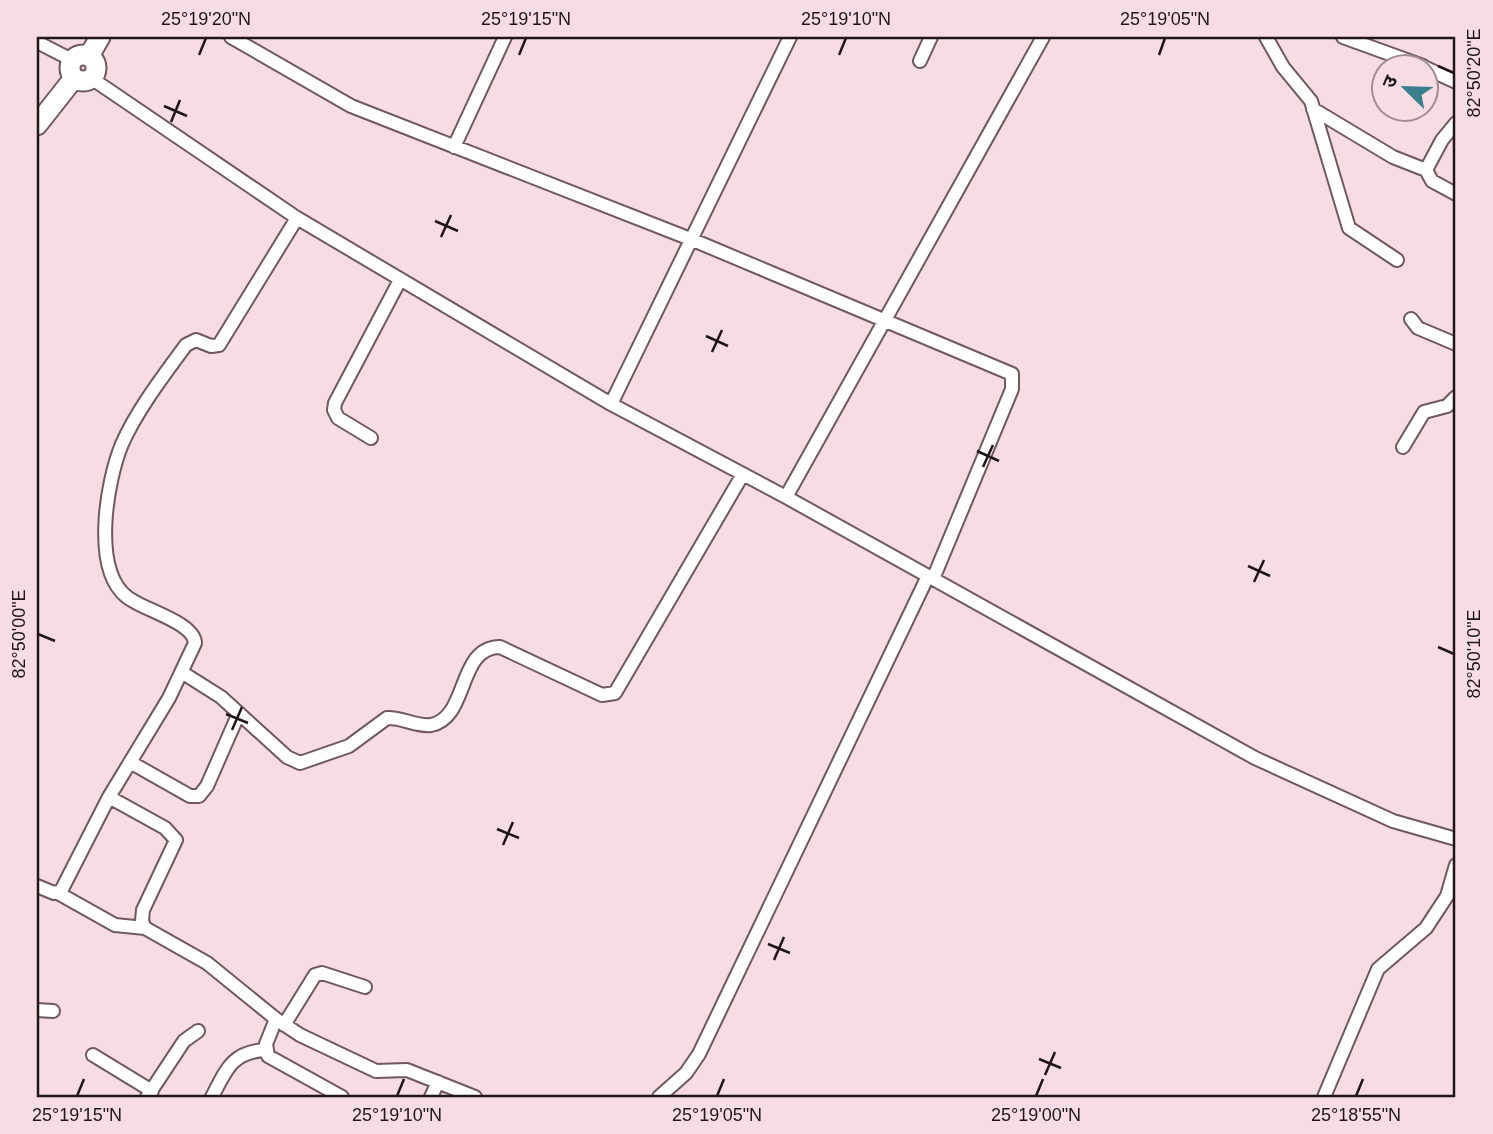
<svg xmlns="http://www.w3.org/2000/svg" width="1493" height="1134" viewBox="0 0 1493 1134" font-family="Helvetica,'Noto Sans Devanagari',sans-serif">
<style>
.lines{fill:none;stroke-linecap:round;stroke-linejoin:round}
.minor-casing{stroke:#6f585e;stroke-width:16}
.highway-casing{stroke:#6f585e;stroke-width:23}
.minor{stroke:#fff;stroke-width:12}
.highway{stroke:#fff;stroke-width:19}
.ticks{fill:none;stroke:#201619;stroke-width:2.5}
.neatline{fill:none;stroke:#201619;stroke-width:2.5}
.ticks-label{font-size:18px;text-anchor:middle;fill:#201619}
</style>
<rect width="100%" height="100%" fill="#f7dce3"/>
<g class="lines">
<g class="minor-casing">
<path id="minor" d="M231 37 351 106 693 240 1012 374V389L933 579
M1266 37 1283 67 1311 101 1349 228 1397 260
M1343 37 1423 66
M37 42 72 60
M920 61 931 37
M1426 68 1456 82
M91 78 297 218 611 404 786 497 1255 758 1393 821 1456 839
M1313 109 1393 157 1426 170
M1456 123 1442 140 1426 170 1432 181 1456 194
M454 147 505 37
M1411 319 1418 328 1456 344
M611 404 790 37
M371 438 338 418 334 410 335 403 400 280
M1403 447 1424 412 1447 406 1456 397
M786 497 1043 37
M183 673 221 697 287 757 300 763 349 746 387 718C402 717 416 727 431 725 469 718 457 647 500 647L602 695 615 693 743 474
M130 762 190 796H199L207 786 239 713
M109 797 165 828 176 840 143 910 142 921 145 928 207 963 276 1019 300 1035 376 1071 407 1070 475 1097
M37 886 54 893 61 891 109 797 169 698 195 643C194 622 143 610 127 597 91 569 107 480 122 444 137 410 164 375 186 345L196 340 211 346 219 345 297 218
M58 893 115 925 145 928
M37 1010 53 1011
M276 1019 266 1044 268 1056 342 1097
M284 1025 315 975 322 973 365 987
M93 1055 152 1091
M147 1097 184 1041 198 1031
M212 1097C226 1070 232 1052 265 1050
M431 1097 438 1082
M659 1097 686 1073 699 1054 928 576
M1324 1097 1378 969 1426 928 1447 896 1456 865"/>
</g>
<g class="highway-casing">
<path id="highway" d="M70 68a13 13 0 1 1 26 0a13 13 0 1 1-26 0Z
M89 56 100 37
M37 125 74 78"/>
</g>
<use href="#minor" class="minor"/>
<use href="#highway" class="highway"/>
</g>
<path class="ticks" d="M199 55 206 38M519 55 526 38M839 55 846 38M1159 55 1165 38M1438 66 1454 73M164 106 187 116M171 122 180 100M435 221 458 231M441 237 451 215M706 336 728 346M712 352 722 330M977 451 999 461M983 467 993 445M1248 566 1270 576M1254 582 1264 560M38 634 55 641M1438 647 1454 654M226 714 248 723M232 730 242 707M497 829 519 838M503 845 513 822M768 944 790 953M774 960 784 937M1039 1059 1061 1068M1045 1075 1055 1052M77 1096 84 1079M397 1096 404 1079M717 1096 724 1079M1036 1096 1043 1079M1356 1096 1363 1079"/>
<rect width="1493" height="1134" fill="none" stroke="#f7dce3" stroke-width="77"/>
<g transform="translate(1405 88) rotate(293)"><circle r="33" fill="#f7dce3" stroke="#a18d92" stroke-width="2"/>
<path d="M0-5L12 26L0 18L-12 26Z" fill="#3a808c"/>
<text y="-10" font-size="19" font-weight="bold" text-anchor="middle" fill="#201619">उ</text>
</g>
<rect x="38" y="38" width="1416" height="1058" class="neatline"/>
<g class="ticks-label">
<text x="206" y="25">25°19'20"N</text>
<text x="526" y="25">25°19'15"N</text>
<text x="846" y="25">25°19'10"N</text>
<text x="1165" y="25">25°19'05"N</text>
<text transform="translate(1474 73) rotate(-90)" y="6">82°50'20"E</text>
<text transform="translate(19 634) rotate(-90)" y="6">82°50'00"E</text>
<text transform="translate(1474 654) rotate(-90)" y="6">82°50'10"E</text>
<text x="77" y="1121">25°19'15"N</text>
<text x="397" y="1121">25°19'10"N</text>
<text x="717" y="1121">25°19'05"N</text>
<text x="1036" y="1121">25°19'00"N</text>
<text x="1356" y="1121">25°18'55"N</text>
</g>
</svg>
